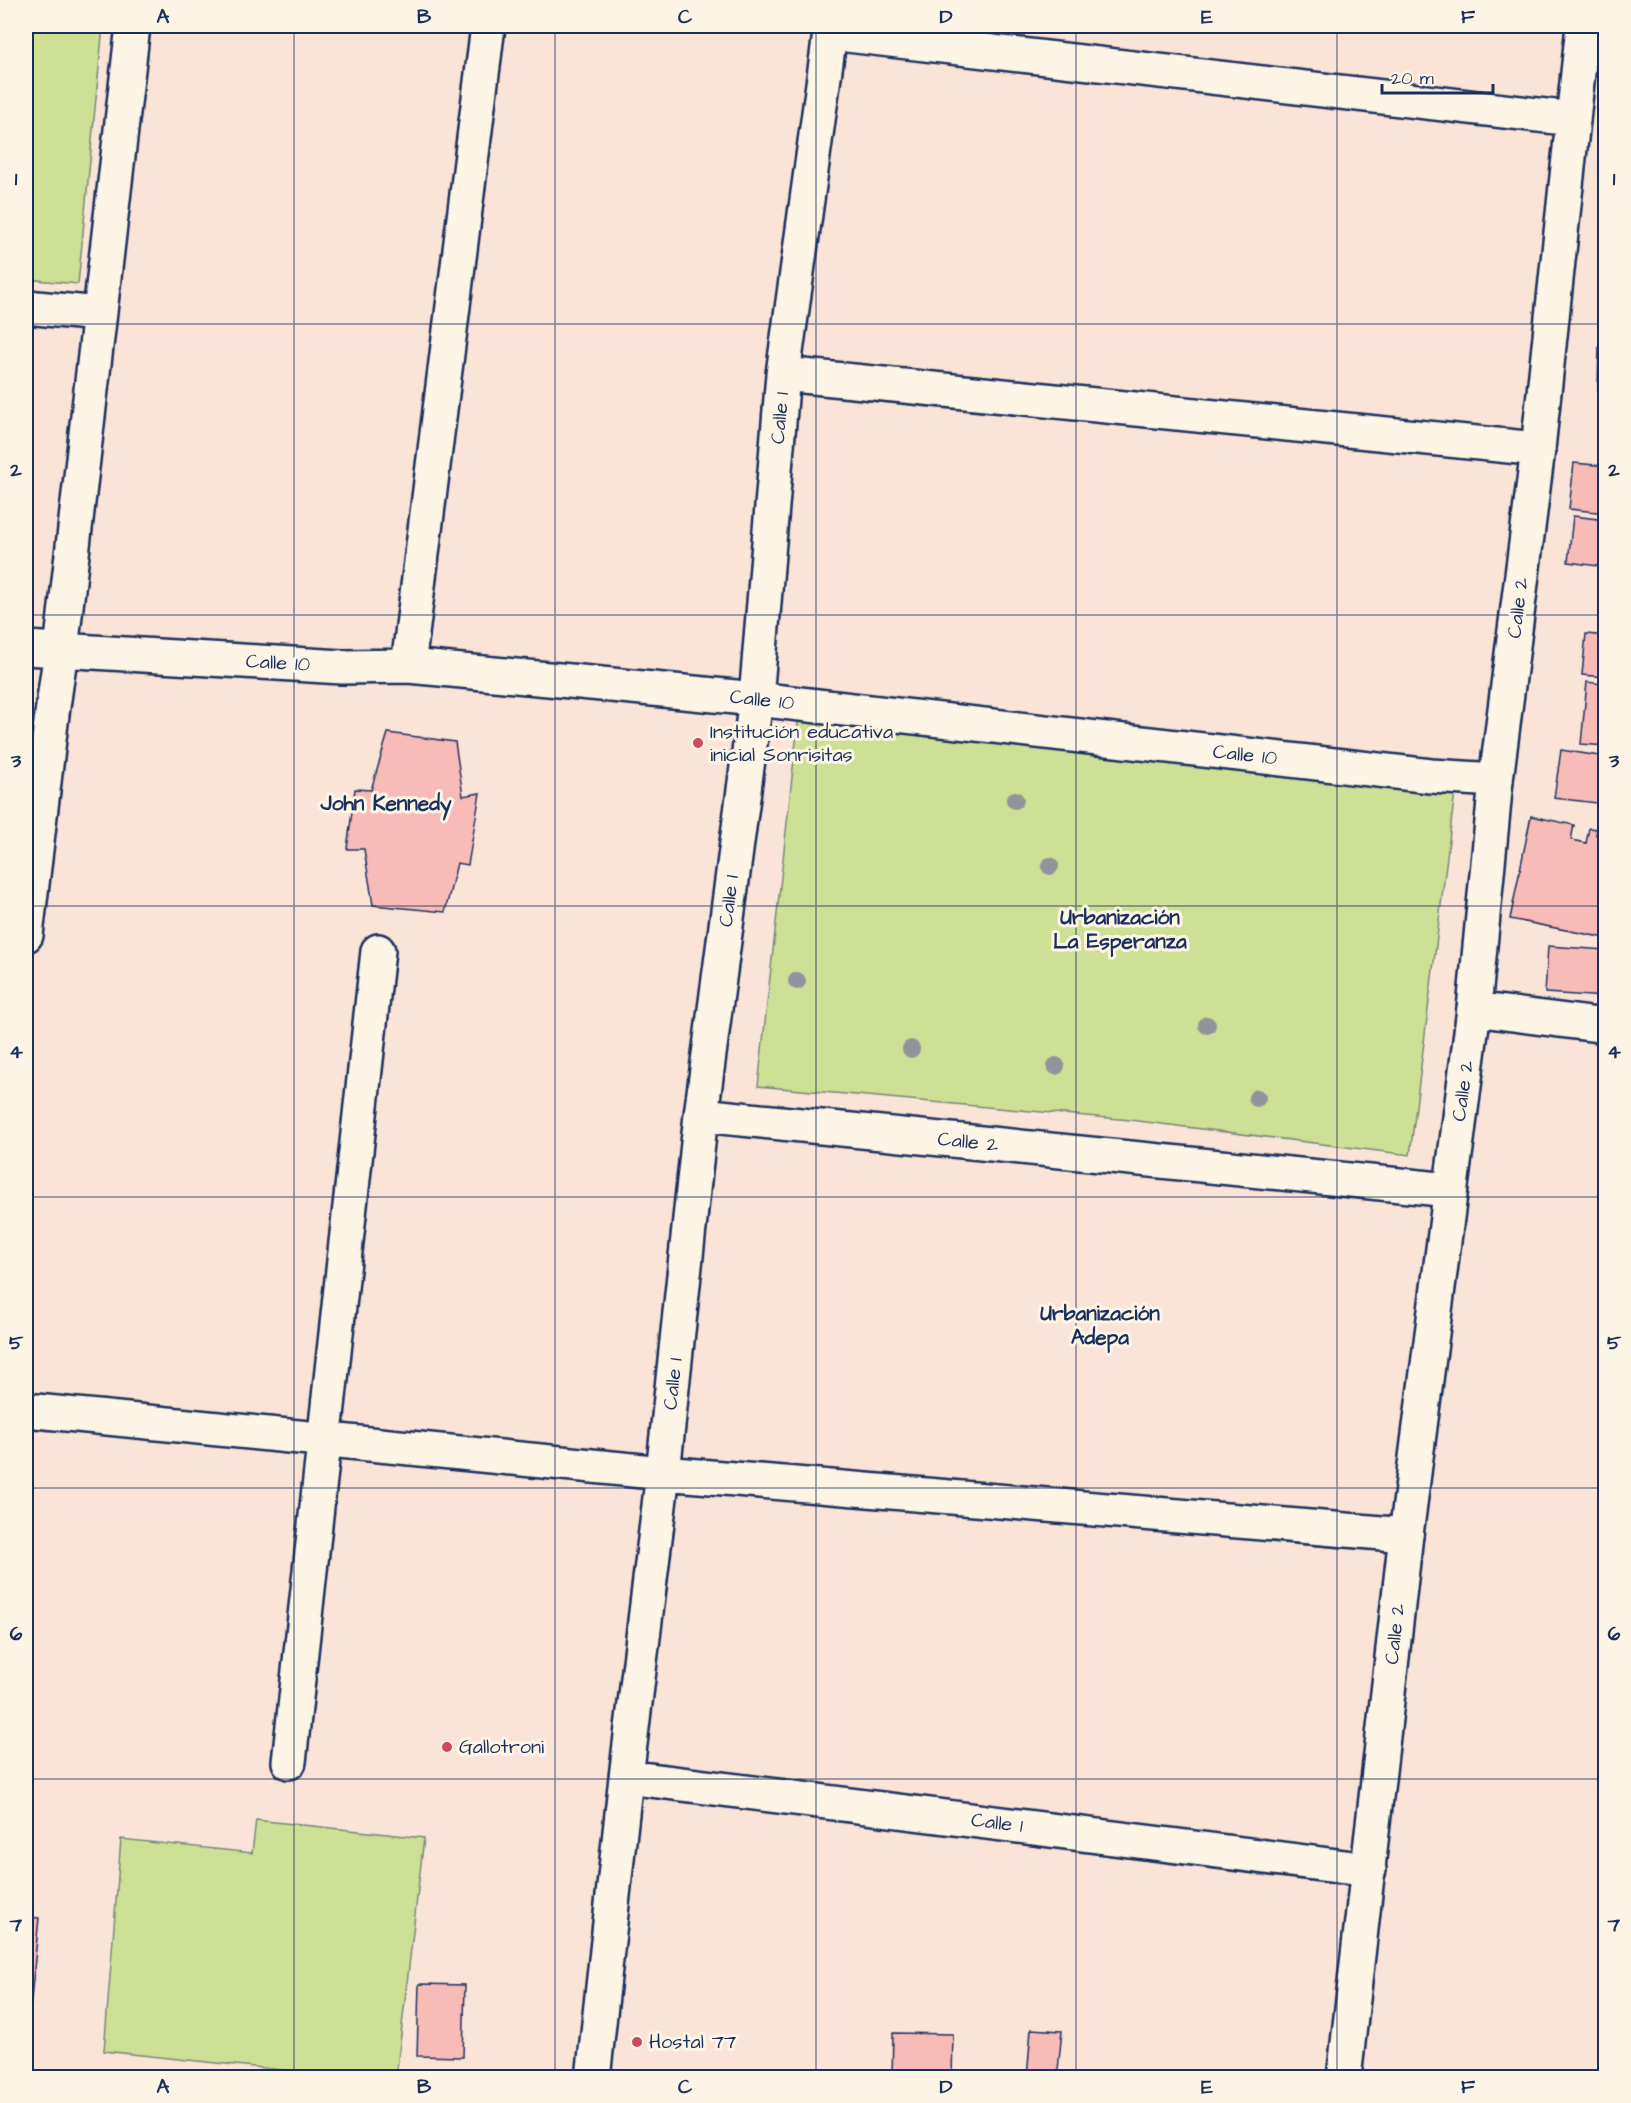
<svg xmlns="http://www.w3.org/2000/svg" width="1631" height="2103" viewBox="0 0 1631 2103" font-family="'Architects Daughter',sans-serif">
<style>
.green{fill:#cee095;stroke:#74887a;stroke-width:1.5}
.building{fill:#f7bbb8;stroke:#1b2f5e;stroke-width:1.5}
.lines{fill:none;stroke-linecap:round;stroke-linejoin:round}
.street-casing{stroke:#1b2f5e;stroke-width:38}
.secondary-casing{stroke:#1b2f5e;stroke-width:38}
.street{stroke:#fcf5e5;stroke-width:33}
.secondary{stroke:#fcf5e5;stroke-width:33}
.tree{fill:#93949b}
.grid{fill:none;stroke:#1b2f5e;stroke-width:1.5;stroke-opacity:0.55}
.poi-dot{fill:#d1495b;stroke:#fcf5e5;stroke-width:2}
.labels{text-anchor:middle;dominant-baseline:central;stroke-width:6;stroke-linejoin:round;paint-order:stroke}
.street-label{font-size:20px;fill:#1b2f5e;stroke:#fcf5e5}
.poi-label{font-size:20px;fill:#1b2f5e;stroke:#fcf5e5;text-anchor:start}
.neighbourhood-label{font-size:21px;font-weight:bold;fill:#1b2f5e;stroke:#fcf5e5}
.neatline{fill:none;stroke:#1b2f5e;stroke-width:2}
.grid-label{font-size:20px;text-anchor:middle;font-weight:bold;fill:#1b2f5e}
</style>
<rect width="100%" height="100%" fill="#fae4d8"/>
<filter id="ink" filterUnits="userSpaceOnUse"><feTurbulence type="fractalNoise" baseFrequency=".0167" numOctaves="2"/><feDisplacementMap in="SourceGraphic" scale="12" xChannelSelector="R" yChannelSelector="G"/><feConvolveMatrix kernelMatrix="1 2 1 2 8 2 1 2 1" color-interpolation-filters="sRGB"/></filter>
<g filter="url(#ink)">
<path class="green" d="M26 26H103L78 284 26 279Z
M799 714 1455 792 1410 1155 1130 1120 758 1086Z
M256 1820 424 1838 396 2077H348L104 2051 121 1839 252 1853Z"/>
<path class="building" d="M1602 278 1606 279V311H1599Z
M1599 345H1606V392L1598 391Z
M1604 404 1606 405V447H1600Z
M1574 463 1606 466V513L1569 509Z
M1573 516 1606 520V567L1568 562Z
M1586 634 1606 636V677L1582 675Z
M1603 677H1606V746L1581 744 1587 682 1602 684Z
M388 733 455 742 463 796 480 793 468 865 457 863 445 912 373 905 364 849H347L355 789 371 790Z
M1561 750 1606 757V804L1554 798Z
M1531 816 1574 825 1571 840 1586 843 1589 828 1597 829 1596 835 1606 837V938L1510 919Z
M1548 946 1606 950V997L1545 993Z
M26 1917 39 1918 27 2041H26Z
M419 1984 465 1985 463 2057 417 2056Z
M1031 2029 1062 2031 1058 2070 1027 2078Z
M893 2033 953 2034 952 2078H892Z"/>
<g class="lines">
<g class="street-casing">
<path id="street" d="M830 33 1573 119
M26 307 99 314
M783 374 1538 449
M26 648 342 667 408 666 570 681 756 699 1431 776 1496 780
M408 666 488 26
M26 935 52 714 61 650 133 26
M1474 1009 1606 1026
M701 1115 1450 1190
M26 1410 663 1473 1406 1535
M289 1762 378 951
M626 1777 1369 1870
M593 2078 626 1777 663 1473 701 1115 756 699 783 374 831 26"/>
</g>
<g class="secondary-casing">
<path id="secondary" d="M1344 2078 1406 1535 1474 1009 1496 780 1538 449 1583 26"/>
</g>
<use href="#street" class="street"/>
<use href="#secondary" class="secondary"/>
</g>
<g class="tree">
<circle cx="1015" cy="800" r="9"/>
<circle cx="1050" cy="866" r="9"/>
<circle cx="797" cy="981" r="9"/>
<circle cx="1207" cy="1025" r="9"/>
<circle cx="911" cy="1049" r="9"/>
<circle cx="1056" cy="1066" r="9"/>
<circle cx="1257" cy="1098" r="9"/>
</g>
</g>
<path class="grid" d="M294 26V2078M555 26V2078M816 26V2078M1076 26V2078M1337 26V2078M26 324H1606M26 615H1606M26 906H1606M26 1197H1606M26 1488H1606M26 1779H1606"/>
<g class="poi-dot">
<circle cx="698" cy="743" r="6"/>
<circle cx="447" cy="1747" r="6"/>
<circle cx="637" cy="2042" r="6"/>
</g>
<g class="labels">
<g class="street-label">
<text transform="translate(780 418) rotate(-85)">Calle 1</text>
<text transform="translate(1518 608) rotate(-83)">Calle 2</text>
<text transform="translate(278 663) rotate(3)">Calle 10</text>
<text transform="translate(762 700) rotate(6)">Calle 10</text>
<text transform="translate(1245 755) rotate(6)">Calle 10</text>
<text transform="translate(729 901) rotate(-83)">Calle 1</text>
<text transform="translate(1463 1091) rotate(-82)">Calle 2</text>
<text transform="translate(968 1142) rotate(6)">Calle 2</text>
<text transform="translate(673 1384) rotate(-84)">Calle 1</text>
<text transform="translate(1395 1634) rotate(-84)">Calle 2</text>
<text transform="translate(997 1823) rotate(7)">Calle 1</text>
</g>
<g class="poi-label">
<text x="710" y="732">Institución educativa<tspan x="710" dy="23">inicial Sonrisitas</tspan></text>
<text x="459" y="1747">Gallotroni</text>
<text x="649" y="2042">Hostal 77</text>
</g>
<g class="neighbourhood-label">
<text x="386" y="803">John Kennedy</text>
<text x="1120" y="917">Urbanización<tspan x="1120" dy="24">La Esperanza</tspan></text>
<text x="1100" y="1313">Urbanización<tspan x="1100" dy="24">Adepa</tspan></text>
</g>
</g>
<rect width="1631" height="2103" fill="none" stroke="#fcf5e5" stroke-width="66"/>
<path d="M1382 84v9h111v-9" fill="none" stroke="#1b2f5e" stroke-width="3"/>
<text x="1391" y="84" font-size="18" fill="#1b2f5e" stroke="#fcf5e5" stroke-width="4.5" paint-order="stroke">20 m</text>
<rect x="33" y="33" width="1565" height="2037" class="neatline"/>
<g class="grid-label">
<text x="163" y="23">A</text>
<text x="424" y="23">B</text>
<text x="685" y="23">C</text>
<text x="946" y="23">D</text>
<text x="1207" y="23">E</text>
<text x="1468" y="23">F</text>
<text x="16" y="185">1</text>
<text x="1614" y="185">1</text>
<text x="16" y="476">2</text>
<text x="1614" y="476">2</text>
<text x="16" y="767">3</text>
<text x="1614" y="767">3</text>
<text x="16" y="1058">4</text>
<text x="1614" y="1058">4</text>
<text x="16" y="1349">5</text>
<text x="1614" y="1349">5</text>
<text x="16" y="1640">6</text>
<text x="1614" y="1640">6</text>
<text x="16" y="1931">7</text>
<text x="1614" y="1931">7</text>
<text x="163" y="2093">A</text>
<text x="424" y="2093">B</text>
<text x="685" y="2093">C</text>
<text x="946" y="2093">D</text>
<text x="1207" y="2093">E</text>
<text x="1468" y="2093">F</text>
</g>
</svg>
